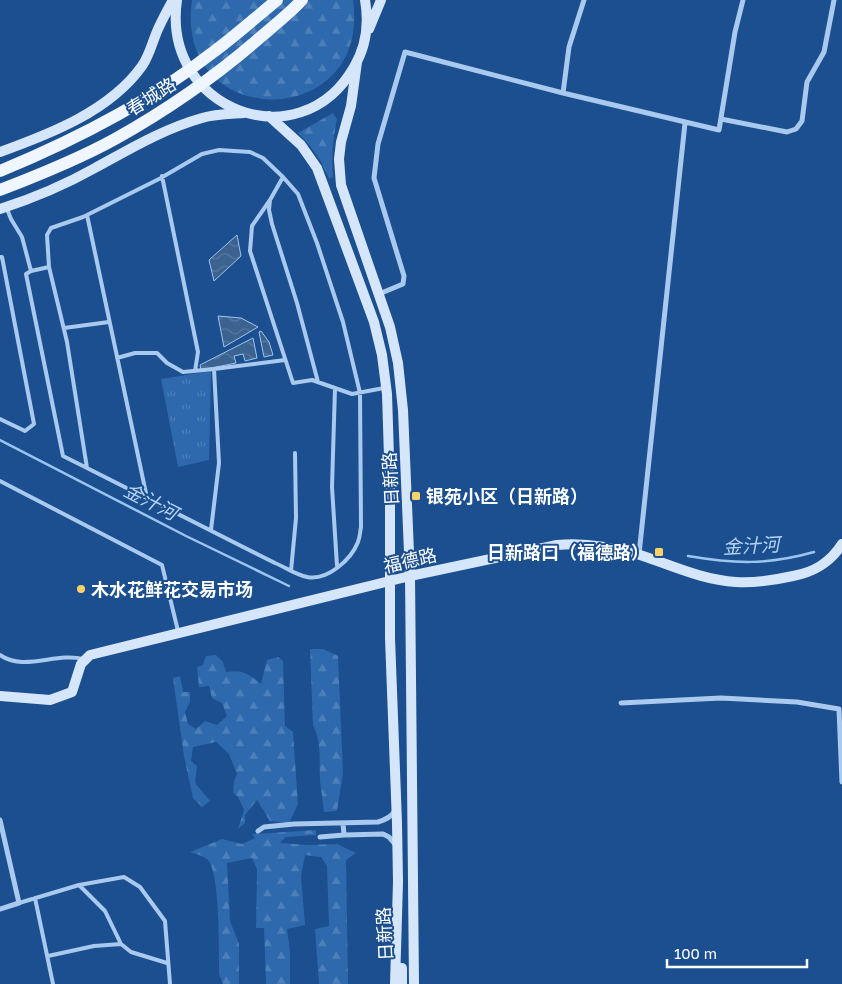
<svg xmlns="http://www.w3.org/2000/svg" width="842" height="984" viewBox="0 0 842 984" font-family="'Golos Text','Noto Sans SC',sans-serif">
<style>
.grass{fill:url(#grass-tufts)}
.forest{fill:url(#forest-firs)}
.water{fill:url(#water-waves);stroke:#9cc4f0}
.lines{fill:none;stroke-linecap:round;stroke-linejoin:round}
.stream{stroke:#9cc4f0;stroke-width:2.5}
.lane{stroke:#a9c9ee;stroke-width:4}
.street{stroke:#a9c9ee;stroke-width:5}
.secondary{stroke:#d6e6fa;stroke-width:10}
.primary{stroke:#f0f6ff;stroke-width:12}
.poi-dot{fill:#ffd166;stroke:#1b4f8f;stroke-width:2}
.labels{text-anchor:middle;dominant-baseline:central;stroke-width:4;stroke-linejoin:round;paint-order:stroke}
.street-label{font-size:18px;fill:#fff;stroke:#1b4f8f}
.poi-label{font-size:18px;font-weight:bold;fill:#fff;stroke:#1b4f8f;text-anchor:start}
.water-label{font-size:19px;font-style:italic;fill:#b5d3f5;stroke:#1b4f8f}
</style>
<defs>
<pattern id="grass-tufts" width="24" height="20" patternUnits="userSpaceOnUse" patternTransform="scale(1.25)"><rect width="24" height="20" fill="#2e69ad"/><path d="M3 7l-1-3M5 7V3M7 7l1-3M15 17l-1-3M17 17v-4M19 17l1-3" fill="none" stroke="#4d80b9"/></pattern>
<pattern id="forest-firs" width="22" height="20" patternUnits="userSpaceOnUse" patternTransform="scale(1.25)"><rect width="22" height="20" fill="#2e69ad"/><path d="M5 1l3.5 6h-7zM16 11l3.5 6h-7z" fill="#4d80b9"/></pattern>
<pattern id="water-waves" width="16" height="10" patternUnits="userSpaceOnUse" patternTransform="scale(1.25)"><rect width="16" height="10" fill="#3c6290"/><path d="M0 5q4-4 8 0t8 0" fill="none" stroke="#597aa1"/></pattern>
</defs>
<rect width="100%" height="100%" fill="#1b4f8f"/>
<path class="grass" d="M211 371 209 460 178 467 161 379Z"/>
<path class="forest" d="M192 0H353C372 132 173 133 192 0Z
M333 113 337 119C333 139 331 157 333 177L329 179C322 160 312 147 298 133Z
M310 649H323L338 656 343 773 337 811 324 812C323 801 321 791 320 780 319 761 322 743 313 725Z
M216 655 223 662 226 672C242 669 249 674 261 684L267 660 278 657 283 661 285 726 293 732 298 804 289 823 270 821 257 800 245 815V823L238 829 244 810 238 797 233 792 234 781 237 774 229 754 216 742 193 747 191 761 197 766 195 783 210 801 202 807 193 798 184 756 173 678 180 676 183 692H190V702L185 712 188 724 196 729 205 721 217 725 227 716 222 703 212 698 209 686 199 687 197 667 203 665 206 656Z
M316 830V835L286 837 280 843 308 845 337 844 356 853 346 860 348 984H319L315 929 329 926 327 866 321 857 305 855 301 876 305 925 287 929 290 951V984H266L264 928H256L257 869 252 858 227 863 230 921 239 944V984H223L219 974C219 954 220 872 208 860 204 856 196 854 190 852L222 839 242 844 255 838 252 834Z"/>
<path class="water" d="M237 235 241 256 214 281 209 260Z
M218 316 241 318 258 327 224 347Z
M261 331 269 342 273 355 264 357 259 332Z
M253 338 257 358 245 361 243 354 234 356 236 363 201 370 200 365Z"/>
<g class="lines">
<path class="stream" d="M0 440 186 536 289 586
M688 556C735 564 768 565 814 552"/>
<path class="lane" d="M162 176 198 352 195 371
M270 200 252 226 250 251 293 383 312 380 352 394 384 388
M7 209 11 219 22 237 31 271 49 267 67 342 87 468 275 563C285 567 296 575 307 577 327 581 351 560 358 542 360 537 360 532 361 527L360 393 343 322 317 243 298 194 283 177
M87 215 147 498
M0 257H2L34 424 25 431 0 419
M49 267 47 235 51 228 83 217 159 179 202 154 219 150 250 152 263 158 283 177 270 200 269 210 272 224 297 303 318 382
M31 271 26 274 63 456 87 468
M64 328 109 322
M117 358 135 353H157L167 363 183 372 214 369 285 360
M335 388 332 487 337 566
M0 481 162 565 178 631
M211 530 219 463 214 369
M291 571 296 518 295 453
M0 655C24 672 56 652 83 659
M79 885 105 911 121 944 131 952 167 963
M35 898 53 984
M19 903 79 885 124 877 140 887 165 921 170 984
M48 956 94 946 121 944"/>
<path class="street" d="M563 93 569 47 584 0
M721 119 787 132 796 129 802 121 807 82 824 52 834 0
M379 294 403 284 404 276 374 178 378 144 405 52 563 93 719 130 735 32 743 0
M639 554 685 123
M621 703 721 698 797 702 839 709 842 782
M0 820 19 903 0 909
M343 823 344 835 383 834 389 837 395 844
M258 831 264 827 294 824 378 822C385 820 391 817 395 811
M320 837 344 835"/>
<path class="secondary" d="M177 0C161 110 300 162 354 67 366 47 369 23 365 0
M369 29 381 0
M357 62 351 106 341 142 339 159 341 185 390 327 398 363 403 410 410 576 414 984
M269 116 301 145 317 168 374 322 382 355 387 394 390 488V638L397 823 398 882 395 984
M0 152C50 134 110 111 142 66 150 55 153 39 159 27 163 18 168 9 173 0
M0 209C34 198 63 186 95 168 130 149 163 129 202 118 215 114 230 114 244 113
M0 696 50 700 72 692 81 664 90 655 410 576 557 545C585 542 612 547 640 555 671 565 702 580 736 582 754 583 775 580 793 576 814 572 830 563 842 544
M402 968V984"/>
<path class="primary" d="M0 171C75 140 148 103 212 53 234 37 255 18 277 0
M0 190C39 175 79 159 115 139 165 111 213 78 256 41 272 27 288 15 302 0"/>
</g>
<g class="poi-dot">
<rect x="411" y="491" width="10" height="10" rx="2.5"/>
<rect x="654" y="547" width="10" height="10" rx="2.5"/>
<circle cx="81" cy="589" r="5"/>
</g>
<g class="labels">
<g class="street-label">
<text transform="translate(151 96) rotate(-32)">春城路</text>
<text transform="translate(390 479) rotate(-93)">日新路</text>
<text transform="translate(410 560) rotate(-13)">福德路</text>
<text transform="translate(384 934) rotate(-93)">日新路</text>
</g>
<g class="poi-label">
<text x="426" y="496">银苑小区（日新路）</text>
<text x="649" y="552" text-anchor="end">日新路口（福德路）</text>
<text x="91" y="589">木水花鲜花交易市场</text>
</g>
<g class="water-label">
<text transform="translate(151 501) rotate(27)">金汁河</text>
<text transform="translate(751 545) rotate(-3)">金汁河</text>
</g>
</g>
<path d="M667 959v8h140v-8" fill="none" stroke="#ffffff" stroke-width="2.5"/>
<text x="674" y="959" font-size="15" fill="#ffffff" stroke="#1b4f8f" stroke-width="4" paint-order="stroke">100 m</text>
</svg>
